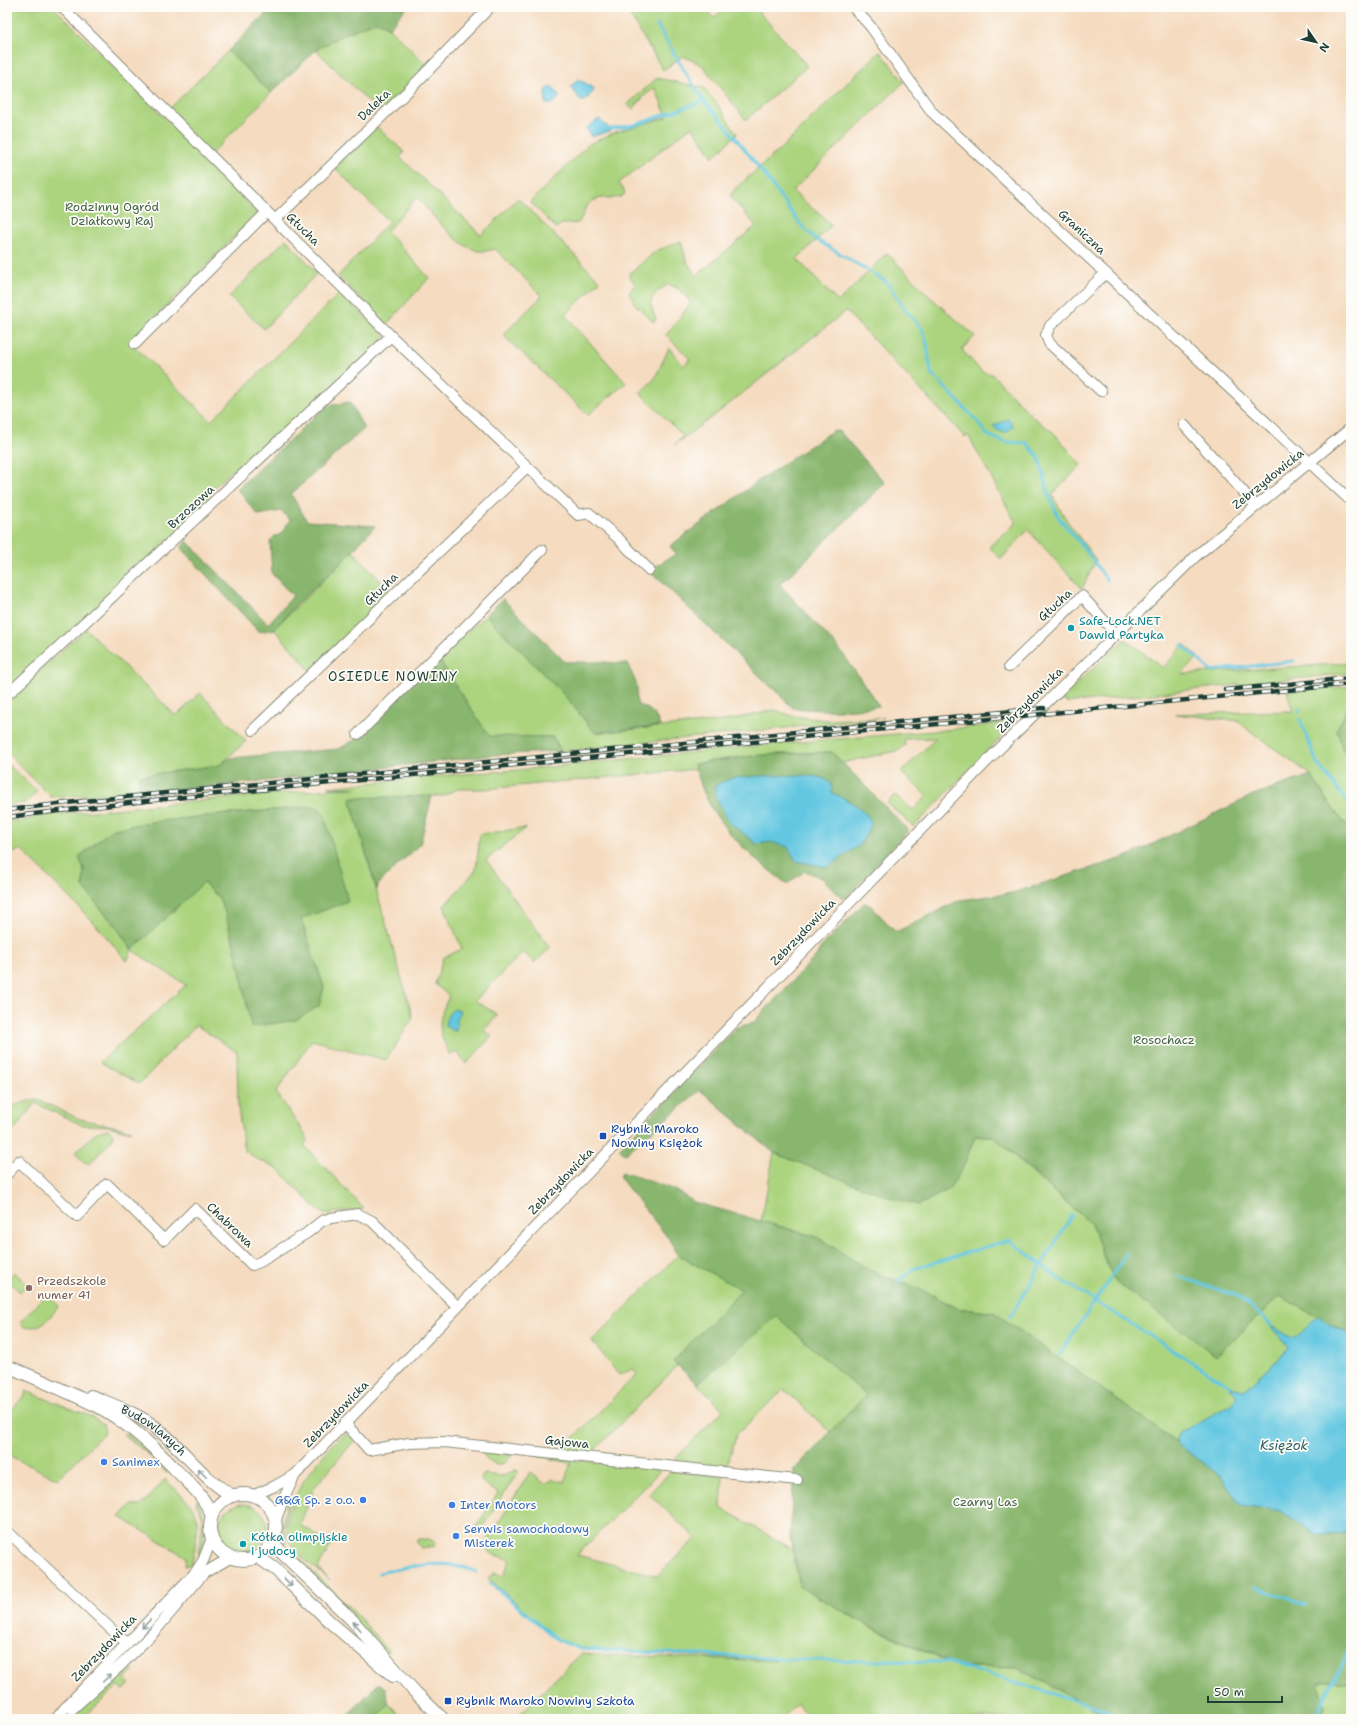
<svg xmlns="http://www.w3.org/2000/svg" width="1358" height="1726" viewBox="0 0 1358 1726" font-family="'Shantell Sans',sans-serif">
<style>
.green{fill:#acd47f;stroke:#66885a;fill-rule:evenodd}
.forest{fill:#89b66e;stroke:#547a51}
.water{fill:#63c7e1;stroke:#41828a}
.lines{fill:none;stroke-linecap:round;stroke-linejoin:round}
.stream{stroke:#63c7e1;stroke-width:3}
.minor-casing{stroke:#8a8c7a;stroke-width:12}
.major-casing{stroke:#8a8c7a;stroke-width:14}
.minor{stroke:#fff;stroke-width:10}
.major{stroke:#fff;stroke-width:12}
.rail-casing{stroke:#1f3d34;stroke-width:4.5}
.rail{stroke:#fdfcf7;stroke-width:3;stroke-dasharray:9;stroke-linecap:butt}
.oneway{stroke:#8f9e9a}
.culture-dot{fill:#0f9aa8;stroke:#fdfcf7;stroke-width:1.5}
.transit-dot{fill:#1a4fb4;stroke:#fdfcf7;stroke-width:1.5}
.education-dot{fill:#8d6e63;stroke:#fdfcf7;stroke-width:1.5}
.shop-dot{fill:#3f7fe0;stroke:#fdfcf7;stroke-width:1.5}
.labels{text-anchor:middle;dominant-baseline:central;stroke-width:3.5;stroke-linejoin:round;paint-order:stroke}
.street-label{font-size:12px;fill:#1f3d34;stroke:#fdfcf7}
.park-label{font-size:12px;fill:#426347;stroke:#fdfcf7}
.culture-label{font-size:12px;fill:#0d838f;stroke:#fdfcf7;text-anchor:start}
.transit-label{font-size:12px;fill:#164399;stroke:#fdfcf7;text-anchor:start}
.education-label{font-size:12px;fill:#785e54;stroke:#fdfcf7;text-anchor:start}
.shop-label{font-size:12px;fill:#366cbe;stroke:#fdfcf7;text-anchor:start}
.neighbourhood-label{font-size:13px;letter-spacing:1px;fill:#1f3d34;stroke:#fdfcf7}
.water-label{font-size:13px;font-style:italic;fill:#30605f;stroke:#fdfcf7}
</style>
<rect width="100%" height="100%" fill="#fdfcf7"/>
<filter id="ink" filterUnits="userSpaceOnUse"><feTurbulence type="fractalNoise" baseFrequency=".025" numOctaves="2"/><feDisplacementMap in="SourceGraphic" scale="8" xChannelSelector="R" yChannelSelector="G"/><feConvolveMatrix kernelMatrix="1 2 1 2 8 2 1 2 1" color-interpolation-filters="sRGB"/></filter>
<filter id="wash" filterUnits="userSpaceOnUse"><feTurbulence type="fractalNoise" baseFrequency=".012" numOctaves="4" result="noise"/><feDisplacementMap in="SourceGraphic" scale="16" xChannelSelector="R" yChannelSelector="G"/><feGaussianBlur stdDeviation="0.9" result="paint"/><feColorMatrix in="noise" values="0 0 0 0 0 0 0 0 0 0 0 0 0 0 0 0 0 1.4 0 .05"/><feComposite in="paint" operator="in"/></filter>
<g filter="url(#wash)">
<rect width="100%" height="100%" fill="#f5dbbf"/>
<path class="green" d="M7 7H54L148 101 257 213 131 343 211 421 340 293 386 337 246 470H232L209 492V502L7 692Z
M625 7H703L714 18 725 7H762L758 11 807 66 746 120 702 65 683 56 663 70Z
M377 21 389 28 428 66 381 111 373 106 316 50 343 34Z
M228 51 271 93 210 155 168 110Z
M880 51 904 82 792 191 832 225 797 259 838 302 887 253 930 297 975 336 962 350 982 372 992 374 1033 417 1054 433 1081 465 1052 495 1067 521 1096 560 1082 589 1028 530 1001 559 989 547 1016 523 968 435 965 437 846 311 715 415 674 445 683 436 640 393 655 378 669 348 684 366 690 359 666 335 691 303 680 290 669 284C649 296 648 299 656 320L653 322 634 303 633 298 629 293 635 284 628 275 656 251 681 241 686 260 696 276 756 226 730 196 736 188 777 152Z
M657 78 704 88 717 104 737 134 713 157 692 126 619 183 625 192 623 196C610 201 598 193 587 206 583 211 583 218 578 223L562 224 556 228 530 202 589 144 616 132 667 117 655 88 646 94 633 109 627 105Z
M377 127 404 152 400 157 481 235 518 198 600 281 565 315 626 383 588 415 503 335 542 296 495 249C490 250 484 252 480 251 458 249 431 213 417 197L387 231 429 278 387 324 338 276 389 222 335 168Z
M286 239 317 273 264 329 229 297Z
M353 551 391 592 310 670 274 629Z
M486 615 566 697 595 733 724 721 775 710 792 716 826 720 884 718 561 751 553 737H489L438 658Z
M86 629 176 716 200 693 246 741 220 765 139 776 140 793 51 797 7 752V700Z
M1125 639 1163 668 1184 644 1198 657 1182 674 1351 663V673L1066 703 1067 701H1058Z
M1351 686V709L1345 710 1346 712 1337 729 1342 748 1351 758V832L1326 799 1311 775 1246 728 1239 721 1176 714 1293 711 1287 691Z
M1003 723 1009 724 1003 735 914 827 887 803 895 795 913 810 927 796 901 772 936 738 904 739 905 745 900 750 842 763 832 752C786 753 740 755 695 764L696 769 485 789H457L443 796 350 798 413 1018 386 1060 312 1040 276 1092 308 1139 304 1145 364 1209 324 1214 318 1210 277 1168 257 1159 244 1150 238 1107 237 1052 196 1025 139 1084 100 1062 186 985 132 950 127 961 97 926 21 849 7 856V821L16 819 19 823C36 813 74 813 94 811 172 803 251 796 330 789L357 788 328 787 449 775 519 770 775 744 945 730ZM309 807 300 919 324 987 238 960 225 912 218 896 211 891 204 881 132 950 117 928 83 887 84 869 79 857 111 830 144 823 206 816Z
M7 764 37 791 27 802 7 806Z
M526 828 486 860 550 948 534 963 523 952 475 1001 498 1015 484 1030 492 1036 466 1064 457 1052 450 1055C437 1029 437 1022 449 996L435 984 443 958 462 949 444 906 476 870 480 834Z
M36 1099 80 1119 132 1130 126 1131 108 1126 82 1125 35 1103 7 1139V1102L12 1106Z
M108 1129 113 1134 111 1141 89 1164 82 1161 75 1152 97 1132Z
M975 1136H993L1038 1178 1091 1224 1114 1280 1216 1355 1280 1296 1318 1316 1296 1338 1290 1337 1272 1326 1273 1329 1289 1347 1280 1358 1243 1391 1231 1387 1237 1397 1232 1404 1179 1433 1176 1439V1442L995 1313 957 1308 928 1293 869 1270 817 1237 761 1221 774 1153 886 1196 919 1205 962 1170Z
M678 1255 743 1290 673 1361 677 1366 590 1455 560 1451 637 1374 633 1369 619 1375 592 1341Z
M14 1272 27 1284 20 1292 7 1280Z
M47 1294 59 1306C47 1320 43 1329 23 1327L20 1322Z
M776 1315 866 1395 830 1432 784 1389 737 1434 726 1468 672 1462 723 1410 697 1384Z
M26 1391 90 1416 103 1424 105 1432 58 1479 10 1456 7 1458V1415L25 1395Z
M123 1434H128L167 1469V1474L149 1455Z
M348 1434 352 1437 354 1441 314 1488 300 1525 309 1530 331 1545 318 1568 330 1580C319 1571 294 1554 290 1541 279 1511 307 1474 325 1453 331 1446 339 1435 348 1434Z
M483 1451 509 1455H512L505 1463 496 1465 485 1457Z
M538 1456 658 1469 659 1472 656 1475 577 1555 657 1576 696 1538 649 1494 671 1471 723 1476 721 1508 792 1549 800 1587 871 1627 947 1662 963 1667 1017 1668 1114 1719H813L797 1704 781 1719H514L581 1654 777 1661 581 1649 558 1640 488 1578 495 1572 503 1577 510 1560C501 1555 490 1557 484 1546L530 1472 545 1484 553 1479 564 1482 571 1463Z
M515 1470H517L518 1472 483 1526 475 1528 498 1493 482 1482 481 1478 484 1474 503 1476Z
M165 1479C171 1486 192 1503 195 1511 201 1523 194 1550 192 1564L185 1566 186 1557 120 1517 131 1505 141 1506Z
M197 1500C208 1517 205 1537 201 1556H200L198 1551C201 1536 206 1517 196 1504Z
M287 1501 290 1502C285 1517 284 1529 287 1543L285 1545 282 1526Z
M219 1528a24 24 0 1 1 48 0a24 24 0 1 1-48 0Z
M417 1539H429L436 1543 435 1546 421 1548 417 1542Z
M292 1551 358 1616 389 1651 386 1652 289 1552Z
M125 1669H131L134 1671 125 1679 130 1684 122 1691 118 1686 82 1719H70Z
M1345 1681 1351 1685V1719H1321L1326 1707 1318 1682Z
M389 1704 403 1719H374Z"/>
<path class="forest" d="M272 7H407L389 28 377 21 344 34 316 50 271 93 228 51Z
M350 402 364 429 291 494 307 521 375 526 353 551 299 602 274 629 259 632 181 548 187 541 268 624 293 596 272 574 270 541 275 536 280 535 290 520 281 511 258 515 237 489 326 406Z
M834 430 840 432 885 483 780 585 841 651 879 706C848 711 825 711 793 708L649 570 676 554 670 546 757 482Z
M503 599 565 662H604L628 664C630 672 637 681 637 689 637 696 635 698 638 705 650 708 656 714 660 726L595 733 566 697 486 615Z
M438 658 489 736 553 737 561 751 495 755 274 780 140 793 139 776 220 765 230 758 339 749 356 739Z
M1346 712H1351V758L1342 748 1337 729Z
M832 752 909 831 844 900 822 878 805 871 787 884C755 860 720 831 704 793 700 784 698 773 694 764L760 755Z
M1311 775 1326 799 1351 832V1335L1280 1296 1216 1356 1114 1280 1091 1224 993 1136H975L962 1170 948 1190 919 1205 886 1196 774 1153 700 1090 625 1154 619 1149 737 1027 753 1023 816 956 821 947 864 903 870 905 896 932 960 900 1012 893 1126 857 1253 795Z
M432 796 420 844 379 883 377 890 350 798Z
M309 807H318L324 814 348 901 301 919 324 987 319 1006 296 1020 251 1027 238 960 225 912 218 896 211 891 204 882 132 950 117 928 83 887 84 869 79 857 111 830 144 823 206 816Z
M622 1172 673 1189 694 1202 817 1237 869 1270 928 1293 957 1308 995 1313 1176 1442 1222 1477 1240 1505 1281 1511 1317 1535H1332L1351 1532V1685L1345 1681 1318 1682 1326 1707 1321 1719H1114L1017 1668 958 1666 868 1625 800 1587 790 1536 794 1470 866 1395 776 1316 697 1384 673 1361 742 1290 678 1255 669 1239 620 1178Z
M379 1683 385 1688 389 1704 374 1719H344Z"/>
<path class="water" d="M578 79 595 89 585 101H581L571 87Z
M552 86 560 97 552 104H546L545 93 547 89Z
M599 119 610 129V131L591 137 586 128Z
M1009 419 1012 423 1013 427 1005 433 997 430 993 426Z
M763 776C777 776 820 773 828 781 832 784 832 788 832 793 847 800 864 807 872 823L860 845 827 867 796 861 788 847 771 842 757 844 730 823 715 795 716 785 732 778Z
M456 1009 460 1011 457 1020 456 1031H454L445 1026C447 1018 448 1011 456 1009Z
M1318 1316 1344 1332 1351 1335V1532L1332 1535H1317L1281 1511 1240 1505 1222 1477 1177 1444 1176 1439 1179 1433 1232 1404 1237 1397 1230 1386 1243 1391 1280 1358 1289 1347 1273 1329 1271 1325 1290 1337 1296 1338Z"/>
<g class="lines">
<path class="stream" d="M657 25 690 80 704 101 723 122 764 174 800 224 817 240 887 282 906 311 921 327 926 339 931 373 977 421 987 435 1005 442 1027 443 1039 458 1049 496 1059 518 1085 549 1107 580
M610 129 635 125 704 101
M1182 645 1211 671 1294 661
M1299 709V712
M1300 719 1317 763 1351 807
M1178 1276 1237 1296 1252 1306 1271 1325
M898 1281 913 1269 1009 1240 1060 1279 1230 1386
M1010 1317 1072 1215
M1059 1355 1127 1253
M379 1573C407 1567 450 1557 476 1572
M490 1583 558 1640 581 1649 809 1660 947 1662 1104 1709 1116 1719
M1256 1587 1306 1605
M1315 1719 1351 1643"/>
</g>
</g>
<g filter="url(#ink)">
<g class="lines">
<g class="minor-casing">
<path id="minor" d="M62 7 391 336 578 515 589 513 619 539 649 570
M853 7 871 27 932 112 1351 501
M275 220 409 90 490 7
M135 344 267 212
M1101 391 1049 343 1046 335 1050 326 1106 273
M1184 425 1256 506
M1009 667 1082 596 1116 634
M7 695 391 336
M253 730 527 467
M358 734 542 550
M7 1174 19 1161 77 1216 107 1184 164 1240 195 1209 252 1265 260 1262 307 1233 322 1221 331 1218 358 1214 372 1221 458 1307
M345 1423 369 1450 409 1443 444 1442 797 1480
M252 1496 275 1486 295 1475 996 752 1196 556 1351 428
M275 1522 283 1500 295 1475
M7 1531 127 1644
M72 1709 120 1666 156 1630 204 1573 230 1558
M56 1719 64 1709 195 1573 203 1561 212 1538"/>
</g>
<g class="major-casing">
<g id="major">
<path d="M7 1366C38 1379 69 1392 99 1407 129 1423 156 1449 179 1473 192 1486 205 1498 212 1516"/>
<path id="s1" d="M91 1396C113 1405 136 1413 155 1427 183 1448 202 1479 233 1496"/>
<circle cx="243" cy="1527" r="33"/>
<path d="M273 1542 282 1553 352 1620 414 1691 443 1719"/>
<path d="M258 1557 275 1569 330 1622 393 1676"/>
</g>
</g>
<use href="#minor" class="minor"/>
<use href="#major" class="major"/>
<g class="rail-casing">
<path id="rail" d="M1225 690 1351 678
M7 810 84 801 1044 708
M7 817 155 800 1351 684"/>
</g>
<use href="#rail" class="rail"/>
</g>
<defs><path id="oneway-shaft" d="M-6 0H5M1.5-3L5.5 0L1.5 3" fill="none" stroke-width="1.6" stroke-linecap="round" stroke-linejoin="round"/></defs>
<g class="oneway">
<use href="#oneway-shaft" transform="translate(202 1473) rotate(-135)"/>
<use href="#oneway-shaft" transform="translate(288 1582) rotate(44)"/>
<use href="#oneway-shaft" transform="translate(146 1624) rotate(135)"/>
<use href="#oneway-shaft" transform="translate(357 1626) rotate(-132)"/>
<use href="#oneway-shaft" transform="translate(107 1678) rotate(-42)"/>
</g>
</g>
<g class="culture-dot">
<circle cx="1071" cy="628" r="4"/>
<circle cx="243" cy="1544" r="4"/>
</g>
<g class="transit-dot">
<rect x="599" y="1132" width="8" height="8" rx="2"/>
<rect x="444" y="1697" width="8" height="8" rx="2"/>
</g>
<circle class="education-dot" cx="29" cy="1288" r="4"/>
<g class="shop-dot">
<circle cx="104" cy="1462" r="4"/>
<circle cx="363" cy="1500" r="4"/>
<circle cx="452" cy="1505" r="4"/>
<circle cx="456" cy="1536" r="4"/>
</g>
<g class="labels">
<g class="street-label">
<text transform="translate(374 105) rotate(-44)">Daleka</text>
<text transform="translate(303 229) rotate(45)">Głucha</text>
<text transform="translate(1082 232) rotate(43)">Graniczna</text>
<text transform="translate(1268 479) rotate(-39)">Zebrzydowicka</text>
<text transform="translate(191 507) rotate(-43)">Brzozowa</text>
<text transform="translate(381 589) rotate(-44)">Głucha</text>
<text transform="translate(1055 605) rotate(-43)">Głucha</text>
<text transform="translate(1030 700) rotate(-45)">Zebrzydowicka</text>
<text transform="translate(803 932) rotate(-46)">Zebrzydowicka</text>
<text transform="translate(561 1181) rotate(-46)">Zebrzydowicka</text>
<text transform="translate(230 1225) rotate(44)">Chabrowa</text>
<text transform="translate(336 1414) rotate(-46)">Zebrzydowicka</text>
<text stroke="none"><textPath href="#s1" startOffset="72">Budowlanych</textPath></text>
<text transform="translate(567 1442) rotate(6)">Gajowa</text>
<text transform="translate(104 1648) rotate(-46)">Zebrzydowicka</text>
</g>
<g class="park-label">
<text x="112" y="207">Rodzinny Ogród<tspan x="112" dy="14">Działkowy Raj</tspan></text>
<text x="1164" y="1040">Rosochacz</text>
<text x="985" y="1502">Czarny Las</text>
</g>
<g class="culture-label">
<text x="1079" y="621">Safe-Lock.NET<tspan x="1079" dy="14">Dawid Partyka</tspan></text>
<text x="251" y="1537">Kółka olimpijskie<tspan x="251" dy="14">i judocy</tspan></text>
</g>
<g class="transit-label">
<text x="611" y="1129">Rybnik Maroko<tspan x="611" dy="14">Nowiny Księżok</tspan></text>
<text x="456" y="1701">Rybnik Maroko Nowiny Szkoła</text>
</g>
<g class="education-label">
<text x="37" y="1281">Przedszkole<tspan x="37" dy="14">numer 41</tspan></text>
</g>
<g class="shop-label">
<text x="112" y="1462">Sanimex</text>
<text x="355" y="1500" text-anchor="end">G&amp;G Sp. z o.o.</text>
<text x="460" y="1505">Inter Motors</text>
<text x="464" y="1529">Serwis samochodowy<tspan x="464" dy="14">Misterek</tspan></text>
</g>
<g class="neighbourhood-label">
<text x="393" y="676">OSIEDLE NOWINY</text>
</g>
<g class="water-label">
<text x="1284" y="1445">Księżok</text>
</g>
</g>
<rect width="1358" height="1726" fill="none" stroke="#fdfcf7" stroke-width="24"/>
<g transform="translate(1316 42) rotate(124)" stroke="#fdfcf7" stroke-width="3" paint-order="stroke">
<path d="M0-3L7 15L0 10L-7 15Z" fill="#1f3d34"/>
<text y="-6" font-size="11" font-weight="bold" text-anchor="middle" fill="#1f3d34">N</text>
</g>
<path d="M1208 1696v6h74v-6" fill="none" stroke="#1f3d34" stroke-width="2"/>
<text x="1214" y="1696" font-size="12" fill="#1f3d34" stroke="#fdfcf7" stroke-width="3" paint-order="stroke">50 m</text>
</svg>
